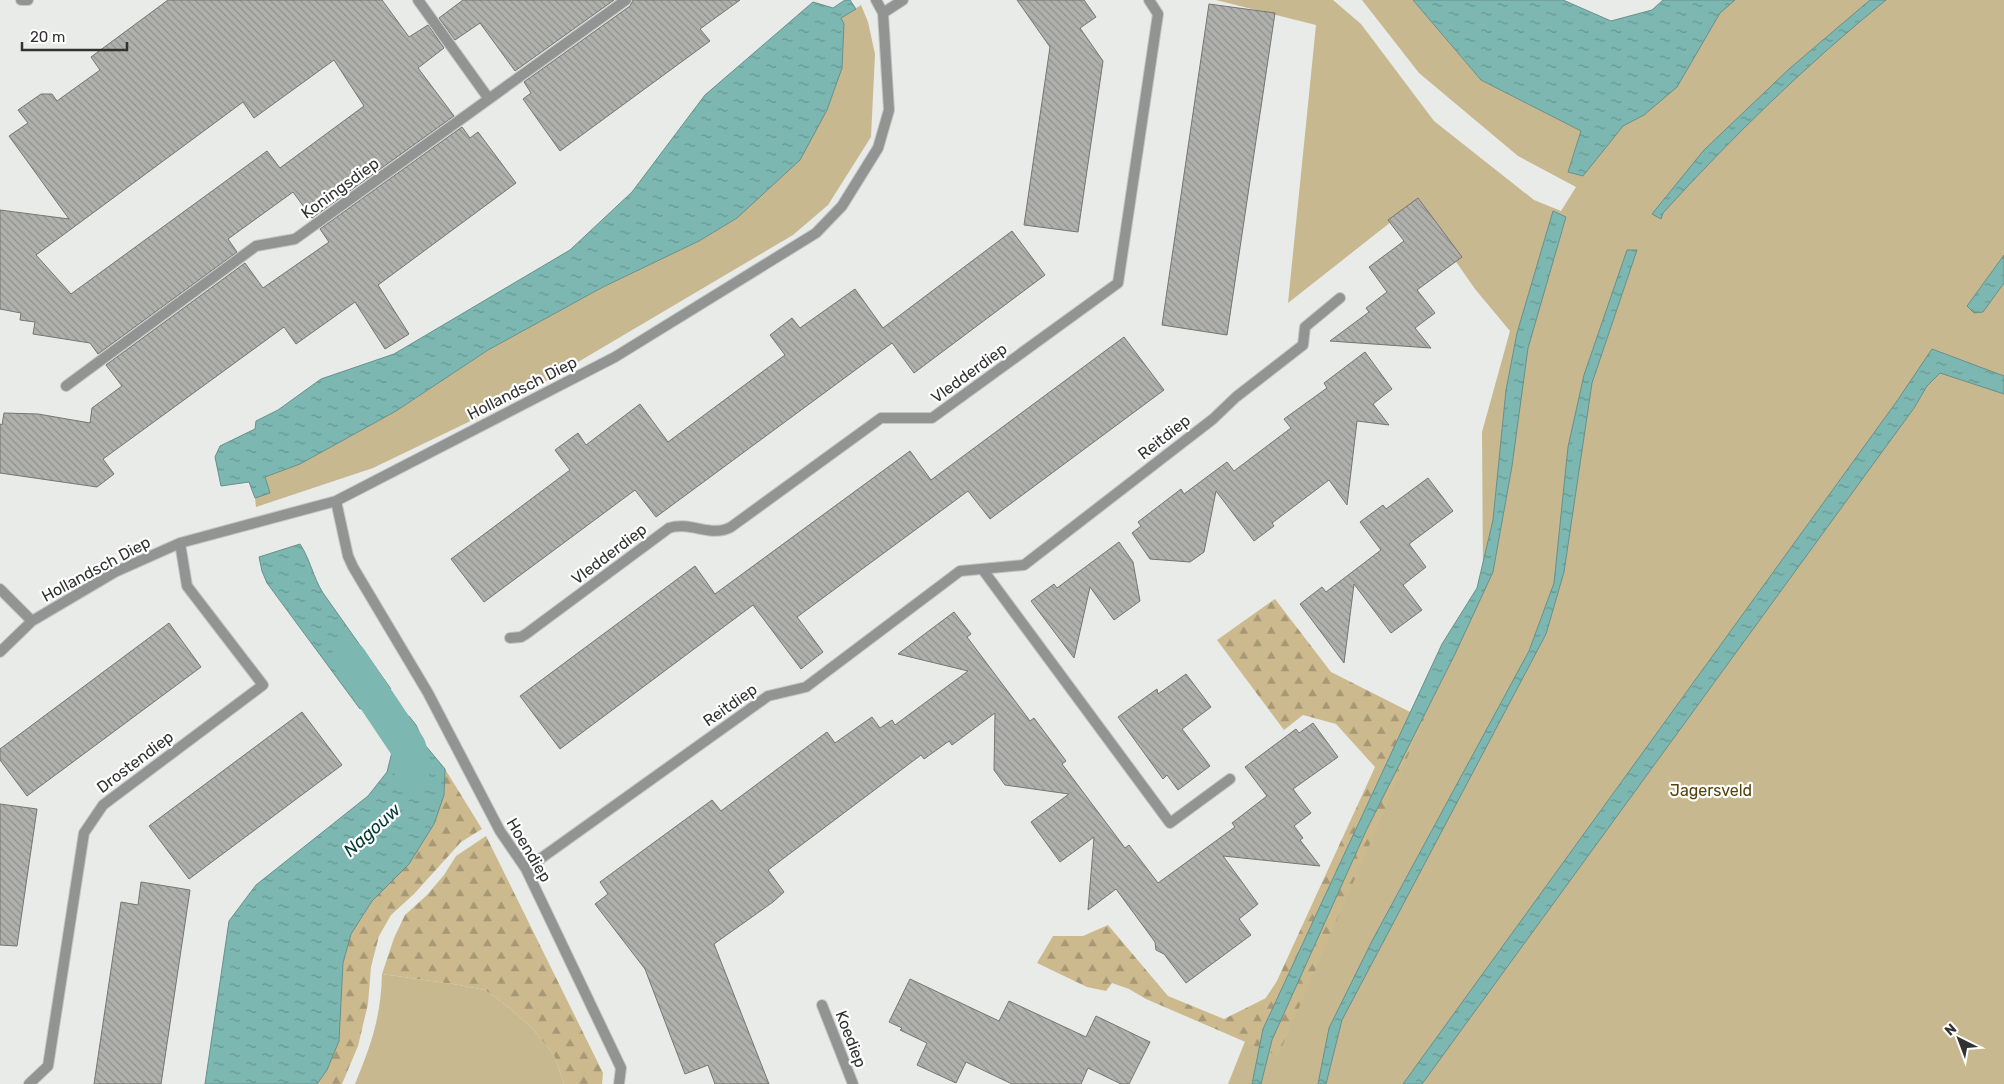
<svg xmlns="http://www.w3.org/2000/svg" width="2004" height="1084" viewBox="0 0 2004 1084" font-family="Rubik,sans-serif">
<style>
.green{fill:#c8b88f}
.forest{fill:url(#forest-firs)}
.water{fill:url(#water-ripples);stroke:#66908b}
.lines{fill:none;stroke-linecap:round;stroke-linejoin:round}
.canal{stroke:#7cb8b1;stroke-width:36}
.building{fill:url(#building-back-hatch);stroke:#757572;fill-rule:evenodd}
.pedestrian-casing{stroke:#c3c6c3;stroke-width:12}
.minor-casing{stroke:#c3c6c3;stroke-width:12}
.pedestrian{stroke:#929493;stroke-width:10}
.minor{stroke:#929493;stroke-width:10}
.labels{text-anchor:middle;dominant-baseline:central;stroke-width:4.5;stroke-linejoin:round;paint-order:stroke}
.street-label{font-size:16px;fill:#313231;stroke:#fff}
.park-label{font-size:16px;fill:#56430c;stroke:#fff}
.water-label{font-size:18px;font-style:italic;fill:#003a36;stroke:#fff}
</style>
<defs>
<pattern id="forest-firs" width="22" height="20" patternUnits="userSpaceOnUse" patternTransform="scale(1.25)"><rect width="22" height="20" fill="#ccba8e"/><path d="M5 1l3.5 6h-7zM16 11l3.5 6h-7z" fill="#a69875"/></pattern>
<pattern id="water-ripples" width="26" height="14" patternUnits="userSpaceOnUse" patternTransform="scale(1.25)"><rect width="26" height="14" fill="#7cb8b1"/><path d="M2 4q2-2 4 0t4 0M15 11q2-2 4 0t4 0" fill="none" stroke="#669691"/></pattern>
<pattern id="building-back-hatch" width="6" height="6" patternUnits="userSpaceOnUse" patternTransform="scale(1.25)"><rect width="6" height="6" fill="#b0b1ad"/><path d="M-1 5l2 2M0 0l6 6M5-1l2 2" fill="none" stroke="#90918d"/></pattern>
</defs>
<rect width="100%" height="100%" fill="#e8ebe7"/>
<path class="green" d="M1216 0H1333L1361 24 1434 121 1534 200 1561 211 1576 187 1518 156 1419 73 1362 0H1413L1481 80 1581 131 1568 172 1583 176 1718 0H2004V1084H1228L1258 1009 1318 922 1483 578 1482 432 1510 331 1475 289 1415 203 1288 303 1316 25Z
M861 5 868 22 875 54 871 137 828 205 793 235 512 401 373 468 256 507 255 498 270 493 265 477 300 464 396 411 488 350 603 287 699 241 737 218 841 18Z
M382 974 453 984 485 990 511 1009 532 1028 554 1055 564 1084H355C371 1045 381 1017 382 974Z"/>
<path class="forest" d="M1275 599 1331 672 1424 719 1278 1056 1146 999 1129 989 1112 983 1106 991 1087 987 1037 963 1053 936H1083L1108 925 1168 996 1224 1019 1270 996 1375 767 1336 724 1303 715 1284 730 1217 640Z
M445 769 482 829 461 842 414 894 391 915 379 936 371 967 368 1004 358 1046 342 1084H317L327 1070 338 1041 343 963 351 934 372 901 409 864 444 795Z
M486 836 603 1073 602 1084H564L554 1055 532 1028 511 1009 485 990 453 984 382 974 394 938 405 915 427 895 444 875 456 856Z"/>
<path class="water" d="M845 0H850L856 9 841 18 844 24 842 68 827 110 800 160 737 218 699 241 603 287 488 350 396 411 300 464 265 477 270 493 255 498 249 482 221 486 215 457 220 446 255 429 256 421 278 410 321 379 394 354 570 250 632 192 705 95 813 2 833 8Z
M1413 0H1563L1611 21 1652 10 1663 0H1735L1720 13 1677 87 1644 115 1623 126 1583 176 1568 172 1581 131 1481 80Z
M1870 0H1886C1806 65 1732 137 1663 213L1661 219 1652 214 1704 150 1789 69Z
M1553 211 1566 217 1528 348 1512 466 1493 572 1455 654 1366 831 1272 1040 1261 1084H1252L1263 1029 1442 644 1477 588 1493 520 1506 390 1517 333Z
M1627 250H1637L1592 383 1564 572 1546 634 1342 1020 1326 1084H1318L1329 1028 1372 941 1529 651 1554 583 1568 447 1584 375Z
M2004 255V283L1983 312 1974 313 1967 306Z
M1932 349 2004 376V394L1940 373 1927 386 1914 408 1422 1084H1403L1897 401Z
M300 544C310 559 313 577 323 593L391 689C381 697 372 705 360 709L267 583 262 571 259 557Z
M409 716 416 725 425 745 445 769 444 795 434 824 409 864 372 901 351 934 343 963 339 1041 327 1070 317 1084H205L229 921 256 885 368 796 387 772 392 752 380 728 398 723Z"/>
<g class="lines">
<path class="canal" d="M349 659 408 747 413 764 412 769"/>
</g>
<path class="building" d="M168 0H382L409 37 428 25 444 48 418 68 454 116 312 218 293 192 228 239 237 252 98 354 90 343 33 334 35 322 20 320 21 313 0 309V210L69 219 9 136 28 123 18 110 41 94H52L57 101 100 70 91 57ZM334 60 364 106 280 168 267 151 71 294 36 255 243 102 254 118Z
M463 0H614L515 71 480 23 455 40 439 18Z
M633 0H740L700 29 710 41 560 151 523 99 531 93 524 82 630 6Z
M1017 0H1084L1096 17 1080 28 1103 61 1078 232 1024 225 1050 47Z
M1209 4 1275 13 1227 335 1162 325Z
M462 127 470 138 478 132 516 183 378 285 409 334 385 349 355 302 296 344 284 327 103 459 114 474 97 487 0 473V424L2 425 4 413 38 414 90 423 92 408 122 386 106 365 245 263 263 288 329 242 320 229Z
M1418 198 1462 257 1417 290 1435 313 1415 328 1431 348 1330 341 1369 312 1366 308 1387 292 1369 267 1404 241 1388 220Z
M1012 231 1045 275 914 373 892 343 656 517 635 490 484 602 451 559 570 470 555 450 578 433 586 445 640 404 668 442 785 355 770 335 792 318 800 328 855 289 883 328Z
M1124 337 1164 390 990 519 968 491 797 617 823 652 801 669 753 605 560 749 520 696 695 566 715 594 910 451 931 480Z
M1365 352 1392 389 1373 404 1389 425 1357 421 1347 505 1329 480 1272 523 1274 526 1254 541 1216 491 1204 552 1190 562 1150 559 1132 533 1141 526 1138 522 1181 489 1184 494 1227 462 1234 471 1291 428 1284 419 1327 388 1324 383Z
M1428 478 1453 511 1409 544 1426 567 1403 585 1422 610 1391 633 1354 584 1344 663 1300 604 1322 587 1326 592 1381 550 1360 522 1383 505 1386 509Z
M1119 542 1133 562 1140 601 1114 620 1090 587 1074 658 1031 601 1054 584 1057 588Z
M954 612 971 634 967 637 1030 721 1034 718 1066 761 1062 764 1125 848 1129 845 1158 883 1235 827 1232 823 1267 796 1245 767 1296 729 1299 733 1313 723 1338 757 1293 789 1311 813 1294 826 1303 838 1300 840 1320 866 1223 856 1258 904 1239 919 1251 935 1186 983 1164 954 1156 950 1155 942 1116 889 1088 910 1094 837 1060 862 1031 822 1069 794 1005 785 994 770 995 713 952 745 949 741 924 759 921 755 768 870 784 892 773 902 714 944 769 1084H715L708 1065 685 1074 645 969 595 904 608 894 600 882 712 800 721 811 827 732 835 743 872 717 880 728 892 720 895 725 968 671 898 654Z
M169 623 201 667 27 796 0 760V749Z
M1186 674 1211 707 1182 729 1210 766 1178 790 1167 775 1163 779 1118 717 1157 689 1158 694Z
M302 712 342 765 189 879 149 826Z
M0 804 37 809 17 946 0 945Z
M141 882 190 890 161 1084H94L121 902 138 905Z
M910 979 999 1021 1009 1001 1086 1037 1096 1016 1150 1042 1129 1084H1121L1088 1068 1081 1084H1012L966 1062 956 1083 917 1065 927 1043 900 1030 902 1028 889 1022Z"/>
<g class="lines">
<g class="pedestrian-casing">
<path id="pedestrian" d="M418 0 489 99
M66 386 256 246 295 239 626 0"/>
</g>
<g class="minor-casing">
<path id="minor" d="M21 0H28
M883 13 903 0
M336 501 348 556 353 567 428 693 500 831 526 869 621 1068 619 1084
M983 570 1170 823 1230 779
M0 589 32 621
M510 638 521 637 526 634 669 528C690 521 712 538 731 527L881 418H932L1118 283 1158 14 1149 0
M0 652 32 621 115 572 180 543 336 501 615 357 816 233 842 206 878 148 889 110 883 13 876 0
M526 869 768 696 806 687 960 571 1024 565 1213 419 1236 397 1303 345 1305 327 1340 298
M822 1005 853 1084
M29 1084 48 1066 84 833 103 805 263 685 187 586 180 543"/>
</g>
<use href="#pedestrian" class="pedestrian"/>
<use href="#minor" class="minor"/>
</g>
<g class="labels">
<g class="street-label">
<text transform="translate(340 188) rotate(-36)">Koningsdiep</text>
<text transform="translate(969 373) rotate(-36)">Vledderdiep</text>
<text transform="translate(522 388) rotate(-27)">Hollandsch Diep</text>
<text transform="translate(1164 437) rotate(-38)">Reitdiep</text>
<text transform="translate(609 554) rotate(-37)">Vledderdiep</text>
<text transform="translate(96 569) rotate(-28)">Hollandsch Diep</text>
<text transform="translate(730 705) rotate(-35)">Reitdiep</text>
<text transform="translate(135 762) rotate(-37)">Drostendiep</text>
<text transform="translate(529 850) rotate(59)">Hoendiep</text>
<text transform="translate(851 1039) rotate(69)">Koediep</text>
</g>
<g class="park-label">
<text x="1711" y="790">Jagersveld</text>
</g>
<g class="water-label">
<text transform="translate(372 830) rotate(-42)">Nagouw</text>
</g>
</g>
<g transform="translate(1959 1039) rotate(318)" stroke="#ffffff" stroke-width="4" paint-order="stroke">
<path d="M0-4L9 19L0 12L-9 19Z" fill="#313231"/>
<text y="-8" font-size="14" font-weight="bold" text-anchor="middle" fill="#313231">N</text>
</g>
<path d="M22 42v8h105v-8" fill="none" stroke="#313231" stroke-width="2.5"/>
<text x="30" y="42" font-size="15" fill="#313231" stroke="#ffffff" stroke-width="4" paint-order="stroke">20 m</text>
</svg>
